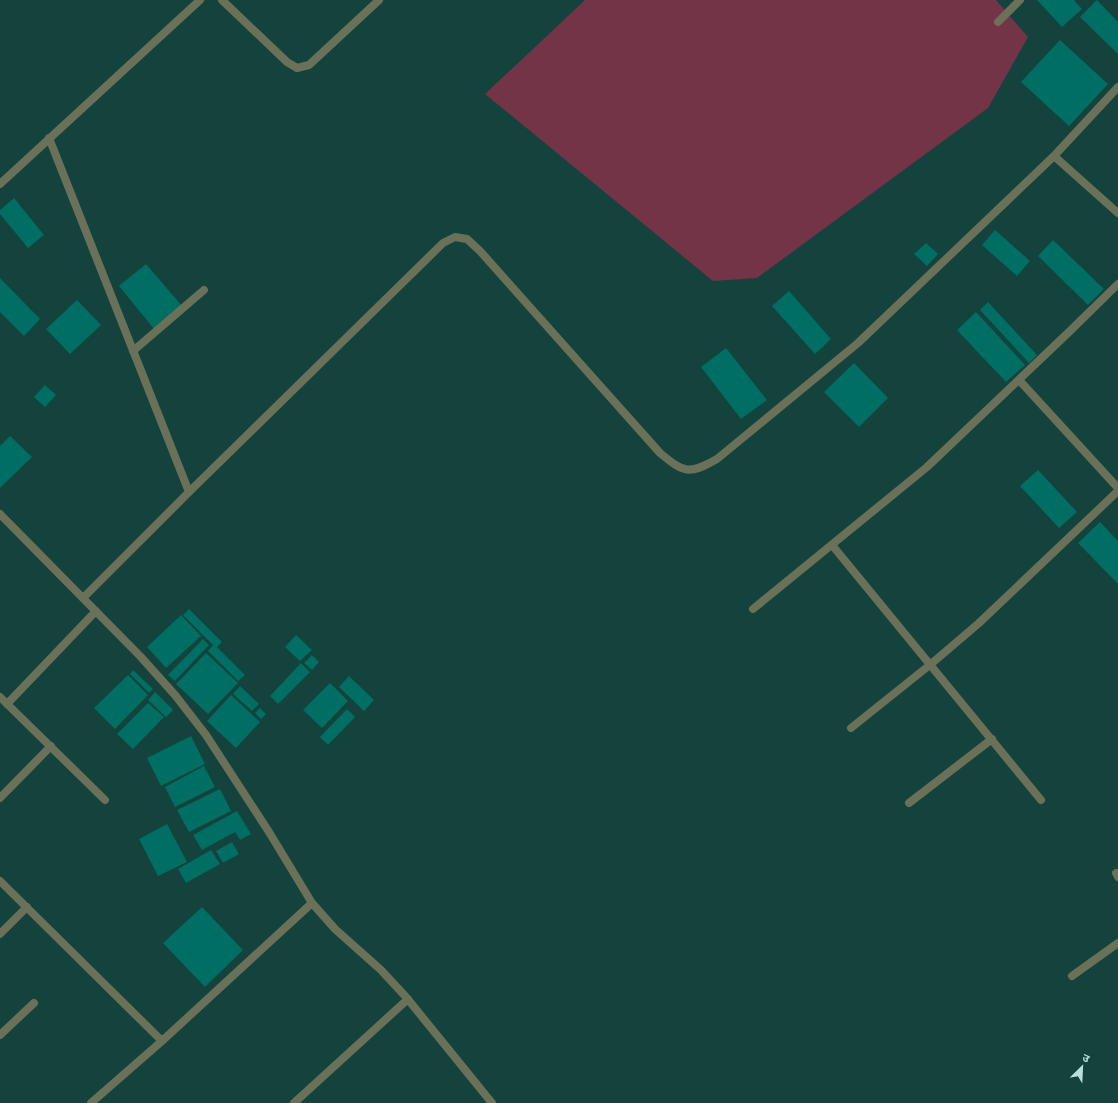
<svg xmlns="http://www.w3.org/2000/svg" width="1118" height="1103" viewBox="0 0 1118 1103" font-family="'Asap Condensed','Noto Sans Devanagari',sans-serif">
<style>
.green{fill:#733448}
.building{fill:#006e62}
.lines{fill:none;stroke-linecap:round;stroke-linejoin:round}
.street{stroke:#6a7158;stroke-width:8}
</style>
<rect width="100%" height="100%" fill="#13433c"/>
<path class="green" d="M585 0H996L1028 37 988 108 757 278 713 281 485 94Z"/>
<path class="building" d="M1037 0H1074L1082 9 1062 27Z
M1097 0 1118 22V54L1080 17Z
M1060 40 1108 84 1069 126 1021 82Z
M14 198 44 235 28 248 0 214V210Z
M995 230 1030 261 1017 276 982 245Z
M1053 240 1104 289 1088 305 1038 256Z
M926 243 938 254 927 266 914 254Z
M146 264 182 306 154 329 119 286Z
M0 278 40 319 24 336 0 312Z
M789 291 831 339 815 354 772 306Z
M77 300 101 325 70 354 46 329Z
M988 302 1037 355 1029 363 980 310Z
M976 312 1025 365 1006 382 957 330Z
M726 348 767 400 741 419 701 367Z
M854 363 888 398 859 427 824 392Z
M45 385 56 395 45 407 34 397Z
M10 436 32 457 0 488V446Z
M1038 470 1077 512 1059 528 1020 486Z
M1100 522 1118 541V584L1078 543Z
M189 609 222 642 217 647 245 675 238 681 208 651 213 645 183 615Z
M181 615 201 636 166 668 147 647Z
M296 635 312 650 300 661 285 647Z
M203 639 209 645 175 681 168 675Z
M206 653 238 683 208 714 176 684Z
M312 655 319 662 312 670 304 663Z
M301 663 310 672 278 704 270 696Z
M133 670 153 689 149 693 130 674Z
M128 675 148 695 115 729 94 708Z
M349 676 374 700 364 711 339 687Z
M330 683 348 701 322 728 303 710Z
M240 686 259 704 252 711 233 694Z
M155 692 173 710 166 717 148 700Z
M231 695 260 722 236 748 207 721Z
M148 703 164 717 133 749 117 734Z
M260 708 266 714 261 719 255 713Z
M347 709 355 717 328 745 320 737Z
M191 736 205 764 161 786 147 758Z
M204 766 215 787 175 807 165 787Z
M220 789 231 811 189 832 177 810Z
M237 811 251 834 240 840 235 832 202 850 193 835Z
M167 824 187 862 158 876 139 839Z
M232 842 239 854 223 863 216 851Z
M211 850 220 864 186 883 178 869Z
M202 907 243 950 205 987 163 943Z"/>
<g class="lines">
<path class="street" d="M222 0 287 62 297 68 309 65 379 0
M998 22 1020 0
M49 138 189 492
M1054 156 1118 213
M0 184 200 0
M133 351 204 290
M1019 380 1118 488
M0 514 140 656 175 695 206 735 269 832 312 903 335 929 381 970 406 997 492 1103
M832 545 1041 800
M83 598 189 492 443 243 455 237 467 239 480 251 660 453C684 473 689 475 717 459L858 343 1054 156 1118 87
M753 609 927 467 1070 331 1118 284
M0 697 105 800
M7 704 96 611
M851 728 931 664 979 623 1118 491
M0 798 51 746
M909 803 992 739
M1116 873 1118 877
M0 881 162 1041
M0 934 27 907
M1072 976 1118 943
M0 1035 34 1003
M91 1103 162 1041 312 903
M294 1103 408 999"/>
</g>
<g transform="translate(1082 1067) rotate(24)" stroke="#13433c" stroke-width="3" paint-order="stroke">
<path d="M0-3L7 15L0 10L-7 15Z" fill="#b7e0d8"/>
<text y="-6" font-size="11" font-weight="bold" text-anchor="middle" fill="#b7e0d8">उ</text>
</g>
</svg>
